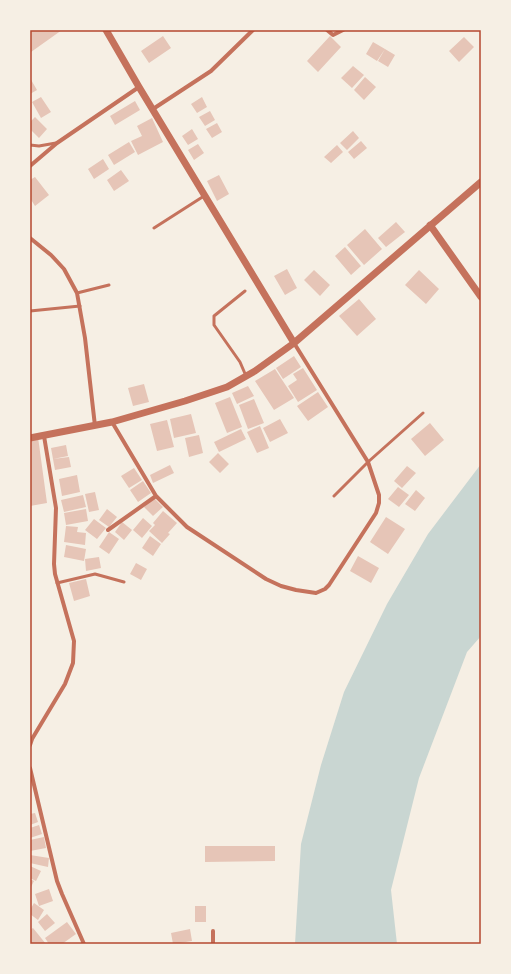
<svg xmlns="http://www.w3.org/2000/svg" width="511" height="974" viewBox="0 0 511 974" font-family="Ubuntu,sans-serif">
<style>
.water{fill:#c9d6d2}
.building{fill:#e6c5b7}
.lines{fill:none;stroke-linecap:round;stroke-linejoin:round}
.service{stroke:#c5725c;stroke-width:3}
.minor{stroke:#c5725c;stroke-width:4}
.tertiary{stroke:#c5725c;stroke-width:7}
.neatline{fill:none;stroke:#b5482f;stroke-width:1.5}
</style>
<rect width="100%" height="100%" fill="#f6efe4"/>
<path class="water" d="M481 464V636L467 652 419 778 391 890 397 944H295L301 844 321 765 344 692 387 604 428 534Z"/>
<path class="building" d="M30 30H62L31 52 30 50Z
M163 36 171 48 149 63 141 51Z
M330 36 341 47 318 72 307 61Z
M464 37 474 47 459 62 449 51Z
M373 42 385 49 377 61 366 54Z
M385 49 395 55 388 67 378 61Z
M353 66 364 75 352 88 341 78Z
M365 77 376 87 364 100 354 90Z
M30 78 37 90 30 94Z
M41 97 51 112 41 118 32 102Z
M202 97 207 107 197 113 191 104Z
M135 101 140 110 115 125 110 116Z
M210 111 215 120 205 126 199 117Z
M35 117 47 129 39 138 30 129V122Z
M152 118 163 142 138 155 131 141 142 136 137 126Z
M217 123 222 132 212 138 206 129Z
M192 129 198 139 188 145 182 136Z
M353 131 359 138 347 150 340 143Z
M361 141 367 148 354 159 348 152Z
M129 142 135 152 114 165 108 155Z
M198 144 204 153 194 160 188 150Z
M337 145 343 152 331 163 324 157Z
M103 159 109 169 94 179 88 169Z
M121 170 129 181 114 191 107 180Z
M219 175 229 194 217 201 207 181Z
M35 177 49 195 35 206 30 198V180Z
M396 222 405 232 386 247 378 238Z
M365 229 382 249 364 265 347 245Z
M345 247 361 266 351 275 335 256Z
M287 269 297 288 285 295 274 276Z
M314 270 330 285 320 296 304 280Z
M419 270 439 289 426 304 405 285Z
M359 299 376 319 357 336 339 316Z
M294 356 301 367 283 379 276 368Z
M303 368 317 390 298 402 288 386 297 380 293 374Z
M275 369 294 398 274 410 255 381Z
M144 384 149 402 133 406 128 388Z
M248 386 254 396 237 404 232 393Z
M318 392 328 407 308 421 297 406Z
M230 397 242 427 227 433 215 403Z
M254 399 264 423 248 429 239 405Z
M191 414 196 433 174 438 170 419Z
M280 419 288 433 270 442 263 428Z
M167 420 174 447 157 451 150 424Z
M430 423 444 440 425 456 411 439Z
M260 426 269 448 257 453 247 432Z
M241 429 246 439 219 452 214 442Z
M199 435 203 453 189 457 185 438Z
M38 437 47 503 30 506V438Z
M66 445 68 456 53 459 51 448Z
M218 453 229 464 220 473 209 462Z
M69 457 71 467 55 470 53 459Z
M170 465 174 473 153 483 150 475Z
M407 466 416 473 402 488 394 481Z
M134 468 142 480 129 488 121 476Z
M77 475 80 492 62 496 59 479Z
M143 481 151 493 138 502 130 490Z
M398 487 409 495 399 507 388 499Z
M416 490 425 498 415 511 405 504Z
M95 492 99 510 89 512 85 494Z
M83 495 86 507 64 512 61 500Z
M154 498 163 507 153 516 144 507Z
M86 509 88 521 66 525 64 513Z
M107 509 117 517 109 527 99 520Z
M163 511 177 523 168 533 170 534 162 543 149 531 155 525 153 523Z
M386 517 405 529 388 554 370 542Z
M143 518 152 526 142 538 133 530Z
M94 519 106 528 97 539 85 530Z
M122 522 132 530 124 540 115 532Z
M66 526 78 527 77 532 86 533 85 545 64 542Z
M109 532 119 539 109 554 99 547Z
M150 536 161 544 153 556 142 548Z
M66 545 86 549 84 561 64 557Z
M358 556 379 568 371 583 350 571Z
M99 557 101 568 86 571 85 559Z
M136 563 147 569 141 580 130 574Z
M86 579 90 596 74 601 69 583Z
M35 813 38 822 30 825V814Z
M39 825 42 834 30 838V828Z
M44 837 46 848 30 851V840Z
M205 846H275V861L205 862Z
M30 855 49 858 48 867 30 863Z
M30 866 41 871 36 881 30 878Z
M30 879 34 881 30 889Z
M49 889 53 901 39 906 35 894Z
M34 903 44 910 38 920 30 914V910Z
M195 906H206V922H195Z
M47 914 55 923 45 931 38 922Z
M67 922 76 934 62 944H49L45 938Z
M33 928 46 944H32L30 941V930Z
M190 929 192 941 173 944 171 933Z"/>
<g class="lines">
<path class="service" d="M30 145 39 146 56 143
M154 228 204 196
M245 291 214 316V325L240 362 246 376
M77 293 109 285
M30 311 80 306
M334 496 368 462 423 413
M57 583 95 574 124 582"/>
<path class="minor" d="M327 30 333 35 343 30
M153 109 211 71 253 30
M30 166 57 143 139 87
M30 238 51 255 64 269 77 293 85 338 95 426
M112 422 156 496 187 527 266 579 281 586 296 590 316 593 325 589 329 585 376 513 379 503V495L368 462 294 343
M108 530 156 496
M30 745 32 739 65 684 73 663 74 641 55 574 54 564 56 508 44 436
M30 768 57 881 62 894 84 944
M213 931V944"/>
<path class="tertiary" d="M106 30 139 87 294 343
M430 225 481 297
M30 438 112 422 185 401 227 387 255 371 294 343 481 182"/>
</g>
<rect width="511" height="974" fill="none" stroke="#f6efe4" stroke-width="62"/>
<rect x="31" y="31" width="449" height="912" class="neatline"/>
</svg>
